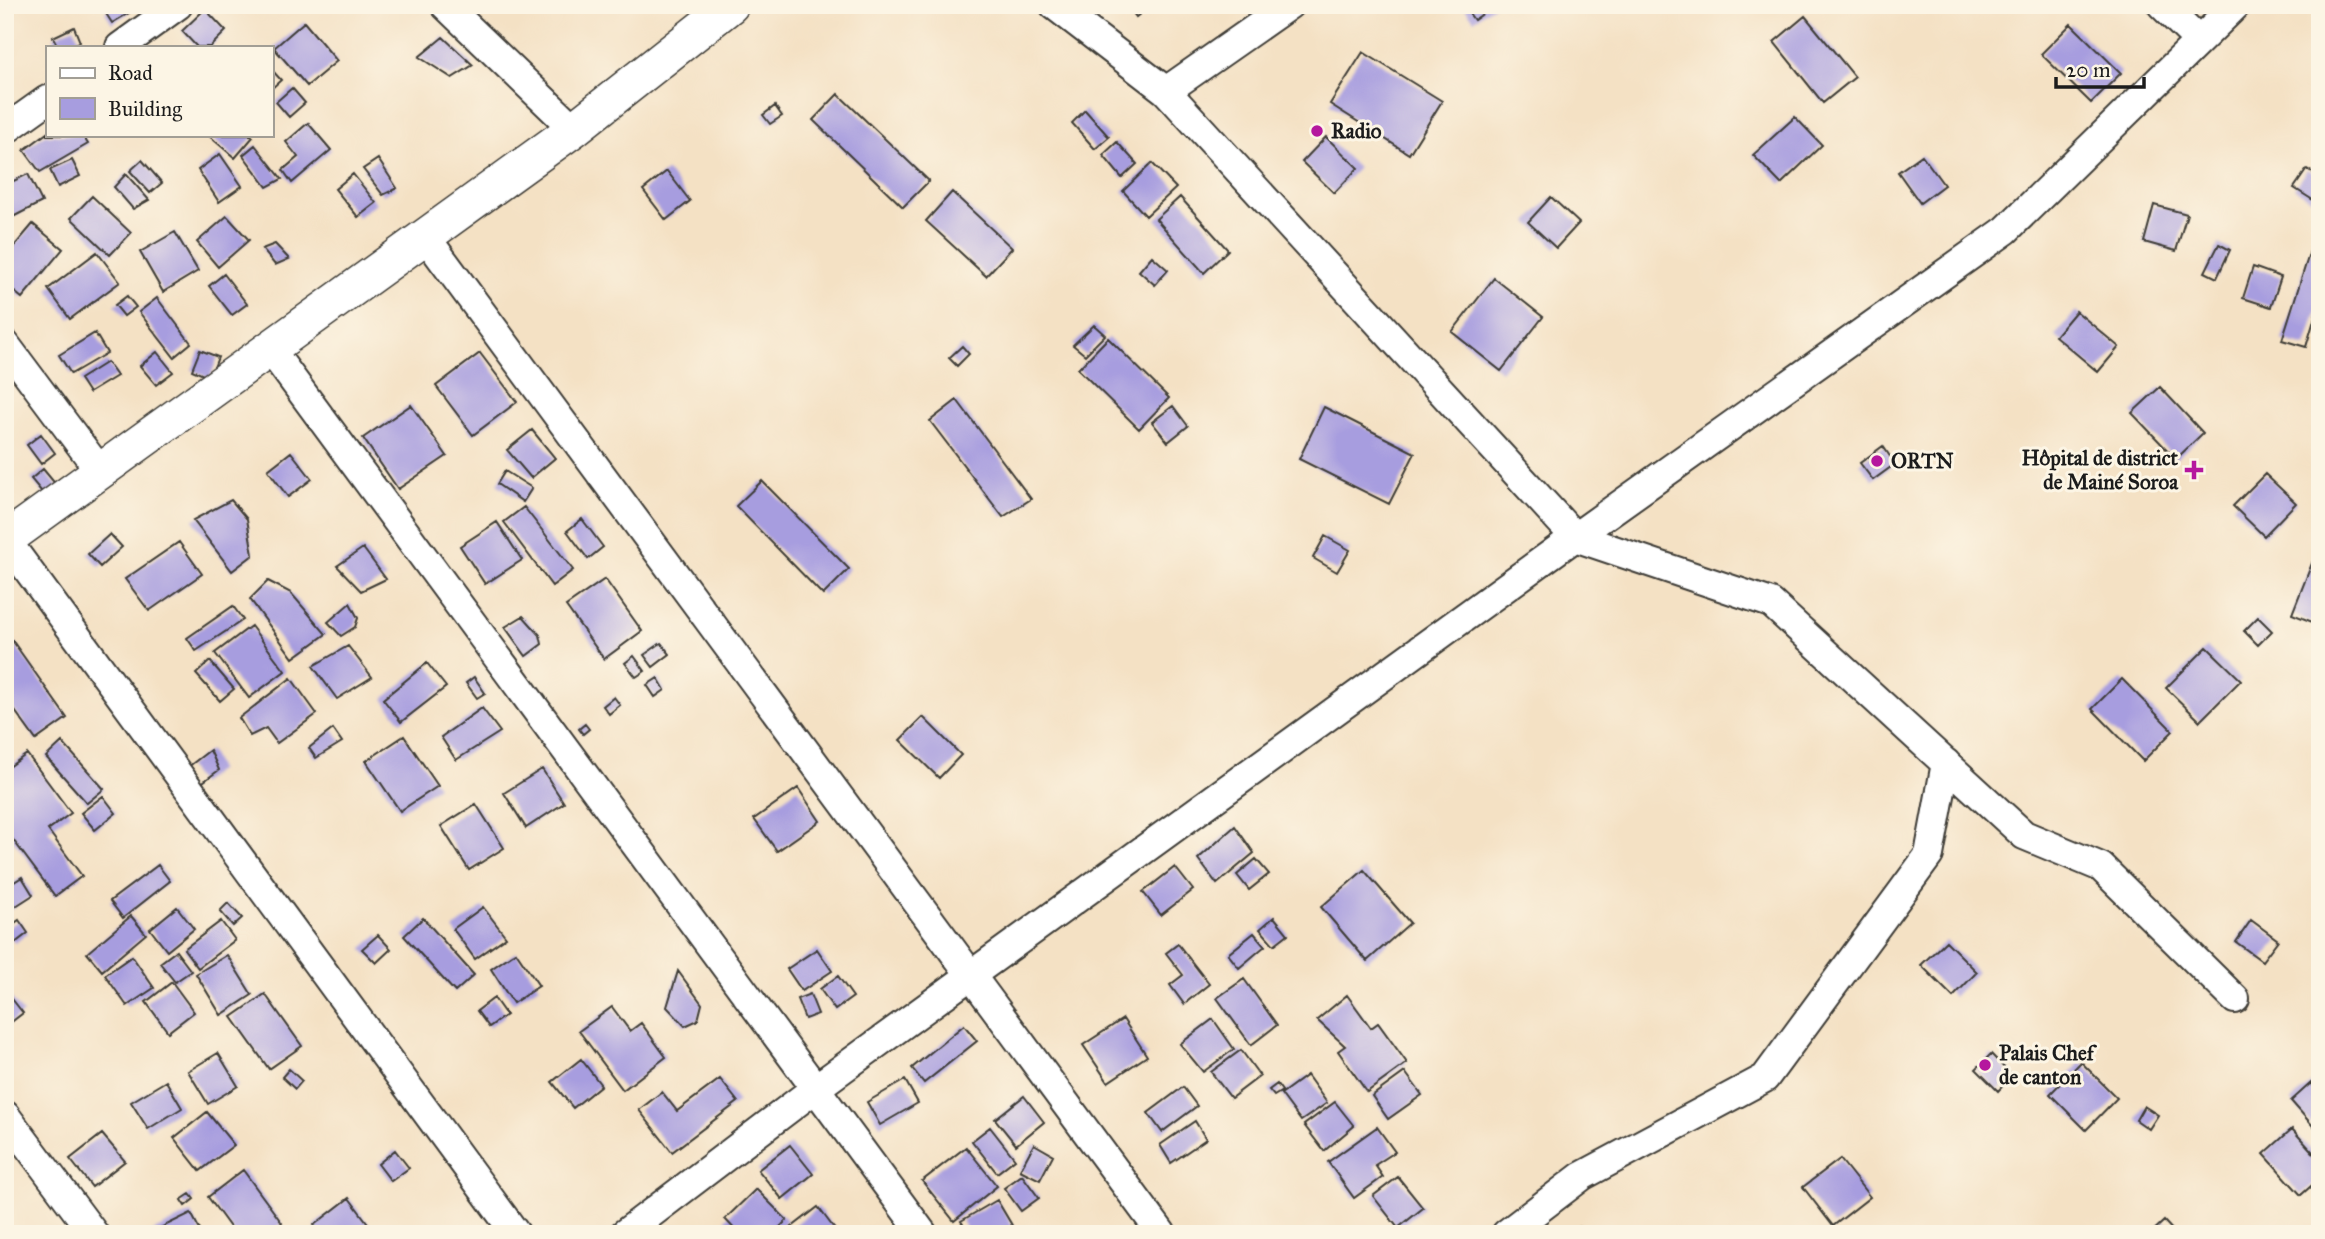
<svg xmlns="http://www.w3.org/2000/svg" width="2325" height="1239" viewBox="0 0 2325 1239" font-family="'IM FELL Great Primer',serif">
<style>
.building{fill:#a79ddf}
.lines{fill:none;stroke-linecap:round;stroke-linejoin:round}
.minor-casing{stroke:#3c3a35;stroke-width:32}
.tertiary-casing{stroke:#3c3a35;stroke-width:38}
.minor{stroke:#fff;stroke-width:28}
.tertiary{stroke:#fff;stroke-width:35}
.poi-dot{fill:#b5179e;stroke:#fcf5e5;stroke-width:2.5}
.labels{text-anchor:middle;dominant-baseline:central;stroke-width:6;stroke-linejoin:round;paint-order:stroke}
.poi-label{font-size:21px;font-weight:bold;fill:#1c1c1c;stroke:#fcf5e5;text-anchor:start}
</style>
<rect width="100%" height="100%" fill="#fcf5e5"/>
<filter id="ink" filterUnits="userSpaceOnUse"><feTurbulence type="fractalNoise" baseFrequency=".0143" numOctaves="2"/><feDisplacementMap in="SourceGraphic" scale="14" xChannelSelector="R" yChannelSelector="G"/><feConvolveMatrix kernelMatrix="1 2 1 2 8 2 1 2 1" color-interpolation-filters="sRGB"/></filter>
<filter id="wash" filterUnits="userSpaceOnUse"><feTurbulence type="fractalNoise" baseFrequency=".00686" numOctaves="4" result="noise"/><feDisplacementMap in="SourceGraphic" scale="28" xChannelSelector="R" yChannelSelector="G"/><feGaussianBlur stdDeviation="1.57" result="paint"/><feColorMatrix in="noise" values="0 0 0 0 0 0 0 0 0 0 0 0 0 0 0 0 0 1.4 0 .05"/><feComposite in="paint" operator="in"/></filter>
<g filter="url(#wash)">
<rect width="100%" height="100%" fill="#f4e1c4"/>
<g id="blocks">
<path class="building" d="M115 5H124L129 13 112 23 105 12Z
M1127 5H1151L1136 17Z
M1463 5H1495L1474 20Z
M205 9 226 31 210 47H197L182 31Z
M1805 16 1855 77 1823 103 1774 42Z
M304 22 337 61 307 86 274 48Z
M2071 24 2121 73 2091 103 2041 54Z
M74 27 80 42 69 47H58L53 37Z
M443 37 473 65 452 78 419 57Z
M1363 52 1442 101 1409 154 1330 104Z
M271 69 281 80 271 89Z
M292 88 305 103 289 117 276 102Z
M838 94 929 181 903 207 813 120Z
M775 106 782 116 770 124 763 115Z
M1085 110 1109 137 1095 149 1072 123Z
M1795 117 1822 145 1781 184 1753 155Z
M308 123 331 150 292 183 283 170 298 157 286 142Z
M47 133V135H82L88 144 40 172 24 150Z
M208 135H251L253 137 235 158Z
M1326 137 1358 168 1334 193 1302 162Z
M1117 142 1137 164 1122 178 1103 155Z
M255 145 282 179 267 187 243 155Z
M220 154 242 186 219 202 198 170Z
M1922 155 1944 185 1920 203 1898 172Z
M378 159 397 188 383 195 363 169Z
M72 160 80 176 58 187 50 170Z
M142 160 162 183 150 193 130 171Z
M1152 163 1176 188 1146 216 1123 191Z
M2307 169 2320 177V196L2316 202 2294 188Z
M667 171 690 201 666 220 643 190Z
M28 174 42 202 5 221V185Z
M126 174 149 200 133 209 114 187Z
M353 174 376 203 358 217 335 189Z
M952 192 1012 248 986 276 926 221Z
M92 196 131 233 110 255 71 218Z
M1180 197 1228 250 1204 273 1156 219Z
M1551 197 1579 223 1556 248 1528 222Z
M2154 205 2187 214 2176 251 2144 242Z
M227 216 249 240 218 267 197 242Z
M33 224 63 249 22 298 5 284V257Z
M175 232 198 271 163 292 140 252Z
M275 244 289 259 275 265 262 249Z
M2219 244 2230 250 2217 278 2205 272Z
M2310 251 2320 254V311L2317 310 2306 347 2282 340Z
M97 252 120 282 70 319 48 289Z
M1152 256 1168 270 1155 285 1139 271Z
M2253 267 2281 277 2271 307 2243 298Z
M224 274 247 304 232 315 209 286Z
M1494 278 1543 317 1501 371 1452 332Z
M127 296 136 307 124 316 115 305Z
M157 298 191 343 174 357 139 312Z
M2076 311 2119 347 2098 372 2055 336Z
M1094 325 1105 335 1085 355 1073 345Z
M95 333 107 353 71 374 59 355Z
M1108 338 1169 398 1139 429 1078 369Z
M962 346 969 354 957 366 949 358Z
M200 350 218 357 210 378 192 370Z
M157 352 173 372 156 385 140 366Z
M480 353 517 402 473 435 436 386Z
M107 362 117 376 89 393 80 379Z
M2160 387 2203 433 2176 459 2132 413Z
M957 400 1031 499 1003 517 930 421Z
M411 405 447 456 398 489 363 438Z
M1173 406 1188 426 1168 442 1152 422Z
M1324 407 1415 453 1389 504 1299 459Z
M532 430 555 458 531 478 507 450Z
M41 434 55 453 41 464 27 445Z
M1883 446 1895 464 1873 480 1860 463Z
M291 452 312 479 288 497 268 470Z
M43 469 58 487 46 497 31 479Z
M505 471 532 488 523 502 497 484Z
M2265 474 2296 503 2264 536 2233 506Z
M762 481 849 569 823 595 736 506Z
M231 500 247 519 253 555 232 571 193 520Z
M524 507 573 570 552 586 504 522Z
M582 519 603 547 588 559 567 531Z
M497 522 522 560 485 584 460 546Z
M110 534 122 547 100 567 88 554Z
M1325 536 1350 550 1337 572 1313 558Z
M179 542 202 574 149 611 125 579Z
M2320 543V625L2292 614Z
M363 548 386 579 361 591 337 566Z
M605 579 642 631 604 659 566 606Z
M268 581 291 593 326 634 293 658 250 599Z
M350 603 358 618 355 627 341 636 328 622Z
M233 606 243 620 196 651 187 638Z
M523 616 540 635 542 644 526 656 505 627Z
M2258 617 2272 631 2258 645 2244 631Z
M251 626 285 671 249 698 215 653Z
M12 640 67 718 36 740 5 697V644Z
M661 643 670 654 653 667 644 655Z
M348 646 372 677 337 699 313 666Z
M2207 647 2241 680 2200 721 2166 688Z
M634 656 645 671 636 677 625 663Z
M210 661 234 689 220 701 196 674Z
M427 663 446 687 401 722 383 699Z
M474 677 485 693 477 698 466 683Z
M291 678 317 714 277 743 266 728 250 736 239 718Z
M658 678 665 690 655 697 647 685Z
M2122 679 2173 731 2143 761 2092 709Z
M614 697 620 705 609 714 603 706Z
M482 708 500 732 456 760 441 737Z
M923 717 961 755 939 778 900 740Z
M585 724 589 729 583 734 579 729Z
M333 729 342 742 316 758 309 748Z
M404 736 438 786 400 811 366 761Z
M62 742 104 789 87 803 46 757Z
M210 750 219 770 200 784 188 767Z
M27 754 71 813 48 830 82 876 55 896 5 829V770Z
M542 769 564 803 526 828 504 793Z
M798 788 820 821 777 851 754 819Z
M103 796 116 813 95 830 81 813Z
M476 804 504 848 469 870 441 826Z
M1235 826 1254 853 1217 884 1198 859Z
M1256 859 1269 874 1249 890 1237 875Z
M158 865 170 881 123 918 110 901Z
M1175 867 1193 890 1161 915 1143 892Z
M1364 870 1410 923 1367 961 1321 907Z
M22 877 33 895 5 913V888Z
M228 903 242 918 233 926 220 911Z
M177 907 194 929 167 951 150 929Z
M483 907 506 937 475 959 453 929Z
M131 916 146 934 102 971 87 953Z
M1274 917 1288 934 1274 945 1260 929Z
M423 918 474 975 455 992 404 936Z
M19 920 28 933 15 943 5 930Z
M2251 920 2278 940 2262 961 2236 942Z
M221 921 235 940 198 968 184 949Z
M1254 933 1265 946 1239 968 1228 954Z
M378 935 391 949 376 963 362 949Z
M1946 941 1977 972 1953 997 1921 965Z
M1178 944 1209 984 1184 1004 1170 985 1183 975 1166 953Z
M817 949 832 971 802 991 787 969Z
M176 951 191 971 175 982 160 963Z
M516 952 539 986 513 1003 491 969Z
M227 955 252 995 221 1015 196 974Z
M132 956 154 988 127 1006 105 975Z
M678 971 702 1004 698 1020 685 1026 667 1007Z
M838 976 853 997 835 1010 820 989Z
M1244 979 1277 1025 1251 1045 1217 998Z
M172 982 194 1012 168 1032 146 1002Z
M5 990 23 1013 5 1027Z
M265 994 302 1046 269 1069 232 1017Z
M810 994 818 1014 805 1019 797 999Z
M1347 995 1371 1028 1378 1023 1407 1063 1367 1092 1338 1051 1345 1046 1317 1020Z
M494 998 506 1015 489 1027 477 1011Z
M612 1007 630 1031 641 1023 666 1057 623 1090 579 1031Z
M1123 1019 1147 1056 1108 1082 1083 1045Z
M1213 1019 1234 1049 1203 1072 1180 1044Z
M964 1025 977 1041 924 1083 912 1068Z
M1241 1050 1260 1076 1231 1098 1211 1072Z
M218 1053 238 1086 208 1104 188 1071Z
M1991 1054 2012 1076 1998 1091 1976 1069Z
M581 1059 601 1085 573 1108 552 1082Z
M2081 1062 2117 1098 2086 1130 2050 1094Z
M289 1069 302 1081 295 1089 282 1077Z
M1405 1072 1422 1095 1388 1119 1372 1096Z
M1307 1075 1327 1103 1301 1121 1281 1094Z
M720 1079 738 1102 672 1152 639 1110 662 1092 677 1111Z
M905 1080 918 1103 880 1125 867 1102Z
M166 1081 182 1108 148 1129 131 1102Z
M2311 1083 2320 1094V1134L2291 1101Z
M1277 1084 1282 1091 1274 1096 1269 1090Z
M1183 1087 1197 1106 1162 1132 1148 1113Z
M1024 1096 1044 1122 1016 1145 995 1119Z
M1335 1102 1354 1126 1324 1151 1304 1125Z
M2144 1106 2158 1115 2149 1129 2136 1120Z
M207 1112 234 1145 200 1171 174 1138Z
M1195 1121 1206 1139 1171 1163 1160 1145Z
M990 1127 1015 1159 997 1173 972 1141Z
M1377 1127 1395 1152 1375 1165 1383 1177 1354 1198 1328 1162Z
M2292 1129 2320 1160V1178L2301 1195 2264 1154Z
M102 1134 125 1161 92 1187 70 1159Z
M1034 1144 1053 1155 1040 1180 1020 1170Z
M790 1145 813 1174 782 1199 758 1170Z
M966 1147 997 1186 954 1221 922 1181Z
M395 1150 409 1168 391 1181 378 1164Z
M1840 1159 1870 1197 1833 1226 1803 1187Z
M243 1170 282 1223 269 1234H235L208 1197Z
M1022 1175 1039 1198 1021 1211 1004 1188Z
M1398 1177 1423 1208 1398 1228 1373 1196Z
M756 1189 787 1220 773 1234H739L725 1219Z
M190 1194 194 1199 185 1206 181 1200Z
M349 1198 376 1234H320L314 1225Z
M997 1200 1013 1227 1001 1234H969L961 1221Z
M818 1207 836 1231 832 1234H783Z
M191 1213 202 1234H148Z
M2164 1221 2176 1234H2150Z
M1579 1227 1585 1234H1571Z"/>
</g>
</g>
<g filter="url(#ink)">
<use href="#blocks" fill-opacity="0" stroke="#3c3a35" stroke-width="2"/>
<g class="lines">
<g class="minor-casing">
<path id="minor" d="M445 5 574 129
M1054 5 1166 91 1575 537 1771 603 2024 835 2101 867 2235 999
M2162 5 2199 41
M120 47 178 5
M1166 91 1289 5
M5 130 47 100
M425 236 1162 1234
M5 344 100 471
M270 349 923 1234
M6 540 516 1234
M5 1115 94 1234
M624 1234 816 1088 971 975 1575 537 2006 230 2236 5
M1506 1234 1582 1176 1765 1078 1929 855 1946 763"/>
</g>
<g class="tertiary-casing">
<path id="tertiary" d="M5 540 574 129 731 5"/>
</g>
<use href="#minor" class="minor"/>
<use href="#tertiary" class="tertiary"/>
</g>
</g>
<g class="poi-dot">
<circle cx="1317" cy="131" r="7"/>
<circle cx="1877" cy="461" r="7"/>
<path d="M2190.5 459.5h7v7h7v7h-7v7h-7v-7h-7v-7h7z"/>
<circle cx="1985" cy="1065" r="7"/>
</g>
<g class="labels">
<g class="poi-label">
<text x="1331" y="131">Radio</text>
<text x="2178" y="458" text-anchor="end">Hôpital de district<tspan x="2178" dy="24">de Mainé Soroa</tspan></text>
<text x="1891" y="461">ORTN</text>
<text x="1999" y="1053">Palais Chef<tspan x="1999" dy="24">de canton</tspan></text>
</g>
</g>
<rect width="2325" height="1239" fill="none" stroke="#fcf5e5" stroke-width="28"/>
<rect x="46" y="46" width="228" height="91" fill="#fcf5e5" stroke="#a29e95" stroke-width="2"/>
<rect x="60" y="68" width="35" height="10" fill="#ffffff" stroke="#a29e95" stroke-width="2"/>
<text x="108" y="80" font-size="21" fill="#1c1c1c">Road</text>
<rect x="60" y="98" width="35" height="21" fill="#a79ddf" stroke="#a29e95" stroke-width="2"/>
<text x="108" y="116" font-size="21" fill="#1c1c1c">Building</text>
<path d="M2056 77v10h88v-10" fill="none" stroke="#1c1c1c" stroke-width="3.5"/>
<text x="2066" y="77" font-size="21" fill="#1c1c1c" stroke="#fcf5e5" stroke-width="5" paint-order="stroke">20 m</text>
</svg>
